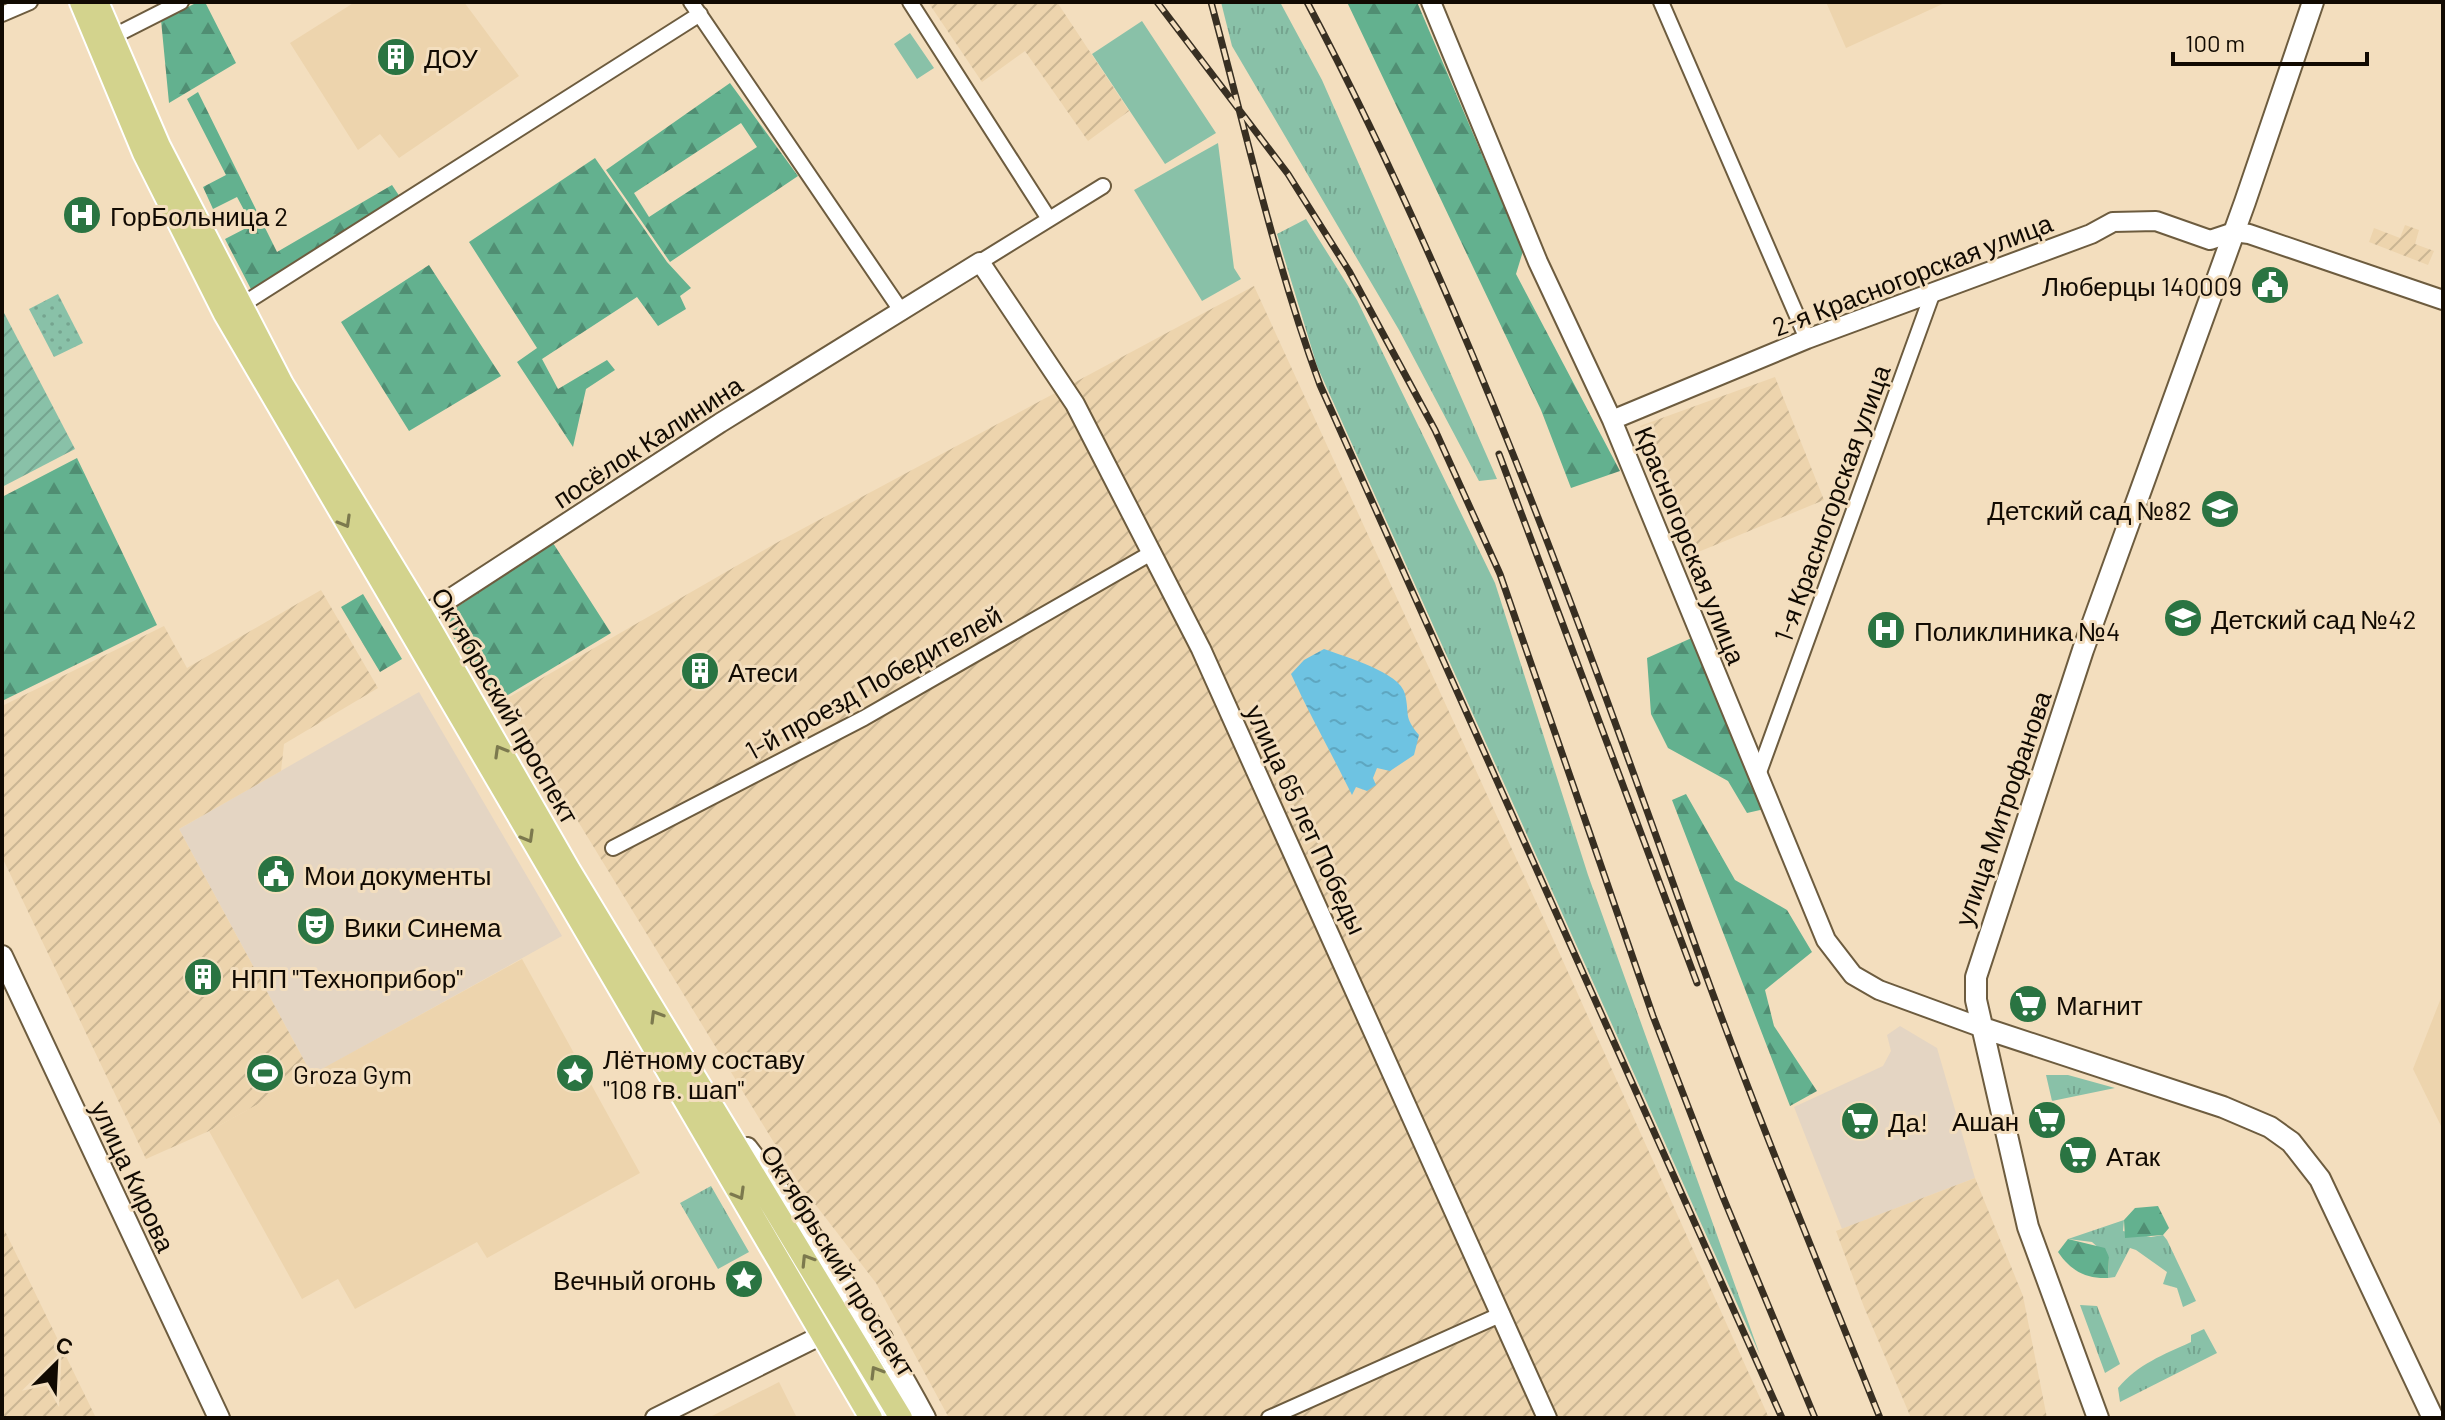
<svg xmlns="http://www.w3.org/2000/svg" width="2445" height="1420" viewBox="0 0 2445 1420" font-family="Barlow,sans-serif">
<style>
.commercial{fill:#e4d5c3}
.industrial{fill:url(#industrial-furrows)}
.built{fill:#edd4ad}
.grass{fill:url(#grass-tufts)}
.forest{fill:url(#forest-firs);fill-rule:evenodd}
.park{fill:url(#park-dots)}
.garden{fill:url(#garden-furrows)}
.pitch{fill:#89c1a8}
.water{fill:url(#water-ripples)}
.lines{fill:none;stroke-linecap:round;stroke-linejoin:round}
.minor-casing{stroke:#6d5c3f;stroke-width:18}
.tertiary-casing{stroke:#6d5c3f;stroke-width:22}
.secondary-casing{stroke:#6d5c3f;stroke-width:24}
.primary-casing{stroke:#fff;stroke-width:26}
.minor{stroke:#fff;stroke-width:14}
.tertiary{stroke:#fff;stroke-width:18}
.secondary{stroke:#fff;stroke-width:20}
.primary{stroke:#d3d38d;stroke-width:22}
.rail-casing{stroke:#382f22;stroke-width:7}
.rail{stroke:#f3debe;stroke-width:4;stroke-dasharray:12;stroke-linecap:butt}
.oneway{stroke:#7c794e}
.labels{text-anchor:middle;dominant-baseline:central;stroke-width:6;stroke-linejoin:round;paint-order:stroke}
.poi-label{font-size:26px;fill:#110a02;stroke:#f3debe;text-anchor:start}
.street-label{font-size:26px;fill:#110a02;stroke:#f3debe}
</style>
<defs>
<pattern id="industrial-furrows" width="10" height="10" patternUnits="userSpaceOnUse" patternTransform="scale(2)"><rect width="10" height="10" fill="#edd4ad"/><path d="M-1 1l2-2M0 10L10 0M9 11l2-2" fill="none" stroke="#cab593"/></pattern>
<pattern id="grass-tufts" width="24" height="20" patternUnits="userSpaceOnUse" patternTransform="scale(2)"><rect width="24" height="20" fill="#89c1a8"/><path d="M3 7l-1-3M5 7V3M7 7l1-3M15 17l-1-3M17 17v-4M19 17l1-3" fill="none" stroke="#75a48f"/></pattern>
<pattern id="forest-firs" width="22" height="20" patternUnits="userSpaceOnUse" patternTransform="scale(2)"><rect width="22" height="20" fill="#63b18f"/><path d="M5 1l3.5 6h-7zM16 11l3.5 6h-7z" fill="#508e73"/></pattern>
<pattern id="park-dots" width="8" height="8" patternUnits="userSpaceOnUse" patternTransform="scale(2)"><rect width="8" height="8" fill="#89c1a8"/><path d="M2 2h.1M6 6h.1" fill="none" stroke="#75a48f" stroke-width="1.8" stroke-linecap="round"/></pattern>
<pattern id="garden-furrows" width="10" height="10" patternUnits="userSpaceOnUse" patternTransform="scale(2)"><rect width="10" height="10" fill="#89c1a8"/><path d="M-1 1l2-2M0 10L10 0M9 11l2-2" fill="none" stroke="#75a48f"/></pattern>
<pattern id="water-ripples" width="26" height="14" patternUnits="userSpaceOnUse" patternTransform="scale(2)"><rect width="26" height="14" fill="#6ec3e2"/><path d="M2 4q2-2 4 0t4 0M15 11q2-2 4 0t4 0" fill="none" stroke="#5ea6c0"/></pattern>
</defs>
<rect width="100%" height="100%" fill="#f3debe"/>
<path class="commercial" d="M419 692 562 936 312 1075 179 829Z
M1900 1026 1937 1048 1975 1178 1842 1229 1794 1107 1883 1066 1891 1051 1887 1035Z"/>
<path class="industrial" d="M928 2H1057L1129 111 1088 141 1025 51 982 82Z
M2405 225 2419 230 2415 244 2434 251 2428 265 2369 242 2374 228 2400 238Z
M1254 286 1549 930 1769 1418H949L876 1283 798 1182 504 700 778 542Z
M1775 377 1824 500 1691 555 1640 426Z
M321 590 378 688 284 744 281 771 179 829 312 1075 209 1131 146 1159 2 857V706L164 626 187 668Z
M1975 1178 2023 1296 2047 1418H1911L1864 1307 1836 1231Z
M2 1225 96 1418H2Z"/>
<path class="built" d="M355 2H464L519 76 399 158 380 134 358 150 290 43Z
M1826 2H1947L1846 48Z
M522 959 640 1173 487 1258 477 1242 355 1309 338 1279 302 1299 209 1131Z
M2443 993V1130L2413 1069Z
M779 1382 797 1418H707L714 1415Z"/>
<path class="grass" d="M1221 2H1280L1322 80 1497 479 1479 481 1399 330 1232 46Z
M1306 219 1357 300 1495 583 1588 875 1760 1355 1317 366 1277 234Z
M2046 1075H2068L2115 1088 2052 1101Z
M711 1186 749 1252 718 1269 680 1203Z
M2124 1220 2123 1231 2151 1237 2163 1235 2167 1240 2196 1301 2183 1307 2177 1288 2163 1284 2167 1272 2136 1250 2130 1248 2115 1277 2108 1278 2109 1257 2092 1242 2068 1239Z
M2080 1305 2097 1306 2120 1364 2105 1373Z
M2204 1329 2217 1353 2120 1402 2118 1388C2138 1364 2163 1355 2191 1342V1335Z"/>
<path class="forest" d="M198 2H205L236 63 169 103 161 20Z
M1347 2H1417L1523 251 1516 274 1620 471 1571 488 1541 410Z
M730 83 798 176 670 262 606 170ZM741 123 757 147 649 217 634 193Z
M198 92 277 252 392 185 402 200 254 295 225 239 252 225 237 197 213 209 203 187 226 175 187 99Z
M595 158 667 262 691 288 680 296 686 309 658 326 637 297 542 359 558 389 607 360 615 370 586 389 573 447 517 362 537 348 469 242Z
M429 265 501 376 409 431 341 322Z
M77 458 157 625 2 701V497Z
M553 543 611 633 493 704 447 627 454 609Z
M363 594 402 659 380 672 341 607Z
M1696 636 1769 808 1747 813 1728 781 1668 748 1651 714 1647 658Z
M1686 794 1735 880 1787 910 1812 952 1765 990 1774 1026 1817 1091 1790 1106 1672 800Z
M2158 1206 2169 1228 2163 1235 2125 1238 2124 1220 2135 1208Z
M2068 1239 2105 1248 2109 1257 2108 1278C2086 1279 2071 1271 2058 1252Z"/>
<path class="park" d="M58 294 83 343 54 357 29 309Z"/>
<path class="garden" d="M2 309 75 449 2 487Z"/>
<path class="pitch" d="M1142 21 1216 133 1165 164 1092 54Z
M910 33 934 68 917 79 894 44Z
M1218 143 1234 268 1241 279 1202 301 1134 190Z"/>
<path class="water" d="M1324 649C1345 657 1400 672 1405 694 1410 715 1403 716 1419 735L1414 755 1390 771 1377 768 1373 778 1376 785 1367 791 1356 787 1352 795C1332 754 1310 716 1291 674L1304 660Z"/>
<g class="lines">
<g class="minor-casing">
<path id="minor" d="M691 2 902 312
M910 2 1049 219
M1661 2 1807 339
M2 14 30 2
M110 38 181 2
M980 262 1103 186
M240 306 700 14
M1758 775 1933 292
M613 848 864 718 1153 552
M1269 1418 1502 1314"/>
</g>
<g class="tertiary-casing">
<path id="tertiary" d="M1431 2 1538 262 1612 420 1826 940 1853 975 1879 990 1983 1028
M1612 420 1807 339 2091 234 2113 222 2156 221 2210 240 2234 232 2249 234 2443 300
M414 622 720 423 980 262 1075 404 1201 649 1547 1418
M655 1418 822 1335 849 1327 883 1338"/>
</g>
<g class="secondary-casing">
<path id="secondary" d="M2 956 219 1418
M1983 1028 2223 1107 2270 1127 2291 1142 2320 1179 2433 1418
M747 1148C813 1234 874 1322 925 1418
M2098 1418 2028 1227 1976 1000V977L2083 650 2245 202 2313 2"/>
</g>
<g class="primary-casing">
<path id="primary" d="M81 2 144 153 225 314 871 1418
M97 2 159 146 282 384 423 616 569 870 901 1418"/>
</g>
<use href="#minor" class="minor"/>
<use href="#tertiary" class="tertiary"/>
<use href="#secondary" class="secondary"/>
<use href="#primary" class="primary"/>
<g class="rail-casing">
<path id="rail" d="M1157 2 1288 174 1349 271 1435 430 1500 574 1653 1016 1723 1197 1815 1418
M1211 2C1246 131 1274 260 1320 385L1782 1418
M1307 2C1470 310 1586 640 1703 967 1758 1119 1820 1268 1880 1418
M1499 454 1697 983"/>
</g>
<use href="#rail" class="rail"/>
</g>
<defs><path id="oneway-chevron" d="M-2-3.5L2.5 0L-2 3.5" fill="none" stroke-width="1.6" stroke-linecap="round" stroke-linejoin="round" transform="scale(2)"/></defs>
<g class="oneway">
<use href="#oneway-chevron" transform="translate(345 522) rotate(60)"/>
<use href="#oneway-chevron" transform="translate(500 751) rotate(-120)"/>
<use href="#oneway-chevron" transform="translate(528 837) rotate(60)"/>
<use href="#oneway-chevron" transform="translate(656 1016) rotate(-121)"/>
<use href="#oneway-chevron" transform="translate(739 1194) rotate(60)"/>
<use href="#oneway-chevron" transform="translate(807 1260) rotate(-122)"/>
<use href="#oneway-chevron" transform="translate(876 1372) rotate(-121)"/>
</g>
<defs>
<g id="building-disc" transform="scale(2)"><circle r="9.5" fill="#2a7442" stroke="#f3debe"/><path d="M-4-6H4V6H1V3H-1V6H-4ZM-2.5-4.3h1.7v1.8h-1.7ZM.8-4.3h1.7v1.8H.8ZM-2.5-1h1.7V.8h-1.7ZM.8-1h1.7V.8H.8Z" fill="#fff"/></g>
<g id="hospital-disc" transform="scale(2)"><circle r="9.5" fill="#2a7442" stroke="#f3debe"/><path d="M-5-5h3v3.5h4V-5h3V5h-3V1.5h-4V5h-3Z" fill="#fff"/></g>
<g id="civic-disc" transform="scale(2)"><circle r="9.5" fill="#2a7442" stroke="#f3debe"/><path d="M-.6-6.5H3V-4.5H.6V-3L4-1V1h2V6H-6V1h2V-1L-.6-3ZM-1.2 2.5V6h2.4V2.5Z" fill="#fff"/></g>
<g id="school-disc" transform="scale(2)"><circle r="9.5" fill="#2a7442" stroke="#f3debe"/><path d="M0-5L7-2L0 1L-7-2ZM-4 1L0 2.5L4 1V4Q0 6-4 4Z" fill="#fff"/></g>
<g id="theatre-disc" transform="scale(2)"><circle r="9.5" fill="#2a7442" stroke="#f3debe"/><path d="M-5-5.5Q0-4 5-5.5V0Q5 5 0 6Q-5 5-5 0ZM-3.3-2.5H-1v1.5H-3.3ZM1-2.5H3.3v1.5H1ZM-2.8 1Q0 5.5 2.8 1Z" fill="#fff"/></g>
<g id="supermarket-disc" transform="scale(2)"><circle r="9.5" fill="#2a7442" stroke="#f3debe"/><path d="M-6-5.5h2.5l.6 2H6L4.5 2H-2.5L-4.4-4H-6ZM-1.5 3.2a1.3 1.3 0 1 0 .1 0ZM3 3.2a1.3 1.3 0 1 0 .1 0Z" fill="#fff"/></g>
<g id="stadium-disc" transform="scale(2)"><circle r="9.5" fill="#2a7442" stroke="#f3debe"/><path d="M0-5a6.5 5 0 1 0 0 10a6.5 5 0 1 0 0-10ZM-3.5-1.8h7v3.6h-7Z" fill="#fff"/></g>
<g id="sight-disc" transform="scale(2)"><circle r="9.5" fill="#2a7442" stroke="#f3debe"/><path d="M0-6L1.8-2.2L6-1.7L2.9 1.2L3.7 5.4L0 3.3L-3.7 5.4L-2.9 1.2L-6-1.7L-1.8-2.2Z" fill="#fff"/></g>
</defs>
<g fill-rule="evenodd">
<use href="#building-disc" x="396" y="57"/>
<use href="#hospital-disc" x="82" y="215"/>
<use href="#civic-disc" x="2270" y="285"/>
<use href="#school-disc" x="2220" y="509"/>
<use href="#school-disc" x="2183" y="618"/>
<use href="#hospital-disc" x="1886" y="630"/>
<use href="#building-disc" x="700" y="671"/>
<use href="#civic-disc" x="276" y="874"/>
<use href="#theatre-disc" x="316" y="926"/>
<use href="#building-disc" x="203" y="977"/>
<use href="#supermarket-disc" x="2028" y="1004"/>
<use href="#stadium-disc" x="265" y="1073"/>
<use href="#sight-disc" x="575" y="1073"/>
<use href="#supermarket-disc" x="2047" y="1120"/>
<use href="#supermarket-disc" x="1860" y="1121"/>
<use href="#supermarket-disc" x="2078" y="1155"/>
<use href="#sight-disc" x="744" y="1279"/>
</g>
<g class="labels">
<g class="poi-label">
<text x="424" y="57">ДОУ</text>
<text x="110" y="215">ГорБольница 2</text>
<text x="2242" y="285" text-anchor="end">Люберцы 140009</text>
<text x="2192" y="509" text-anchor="end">Детский сад №82</text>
<text x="2211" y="618">Детский сад №42</text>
<text x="1914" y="630">Поликлиника №4</text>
<text x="728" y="671">Атеси</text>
<text x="304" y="874">Мои документы</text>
<text x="344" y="926">Вики Синема</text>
<text x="231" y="977">НПП "Техноприбор"</text>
<text x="2056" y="1004">Магнит</text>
<text x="603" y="1058">Лётному составу<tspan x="603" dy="30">"108 гв. шап"</tspan></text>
<text x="293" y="1073">Groza Gym</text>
<text x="2019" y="1120" text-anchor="end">Ашан</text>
<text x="1888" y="1121">Да!</text>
<text x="2106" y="1155">Атак</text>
<text x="716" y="1279" text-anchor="end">Вечный огонь</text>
</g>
<g class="street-label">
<text transform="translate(1912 274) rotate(-21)">2-я Красногорская улица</text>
<text transform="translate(647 441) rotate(-33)">посёлок Калинина</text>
<text transform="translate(1831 503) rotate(-70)">1-я Красногорская улица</text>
<text transform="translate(1691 545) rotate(68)">Красногорская улица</text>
<text transform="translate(873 682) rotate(-29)">1-й проезд Победителей</text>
<text transform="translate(506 705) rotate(60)">Октябрьский проспект</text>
<text transform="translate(2002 808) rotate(-71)">улица Митрофанова</text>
<text transform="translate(1307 819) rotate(65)">улица 65 лет Победы</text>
<text transform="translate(134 1176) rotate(65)">улица Кирова</text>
<text transform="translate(839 1260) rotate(58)">Октябрьский проспект</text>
</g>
</g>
<rect width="2445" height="1420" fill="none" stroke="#110a02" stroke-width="8"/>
<g transform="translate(56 1364) rotate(24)" stroke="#f3debe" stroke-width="6" paint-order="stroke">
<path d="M0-6L14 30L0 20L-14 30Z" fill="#110a02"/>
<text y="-12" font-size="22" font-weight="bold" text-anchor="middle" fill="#110a02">С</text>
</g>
<path d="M2173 52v12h194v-12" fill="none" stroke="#110a02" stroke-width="4"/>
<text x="2185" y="52" font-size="24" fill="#110a02" stroke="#f3debe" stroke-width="6" paint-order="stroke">100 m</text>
</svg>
